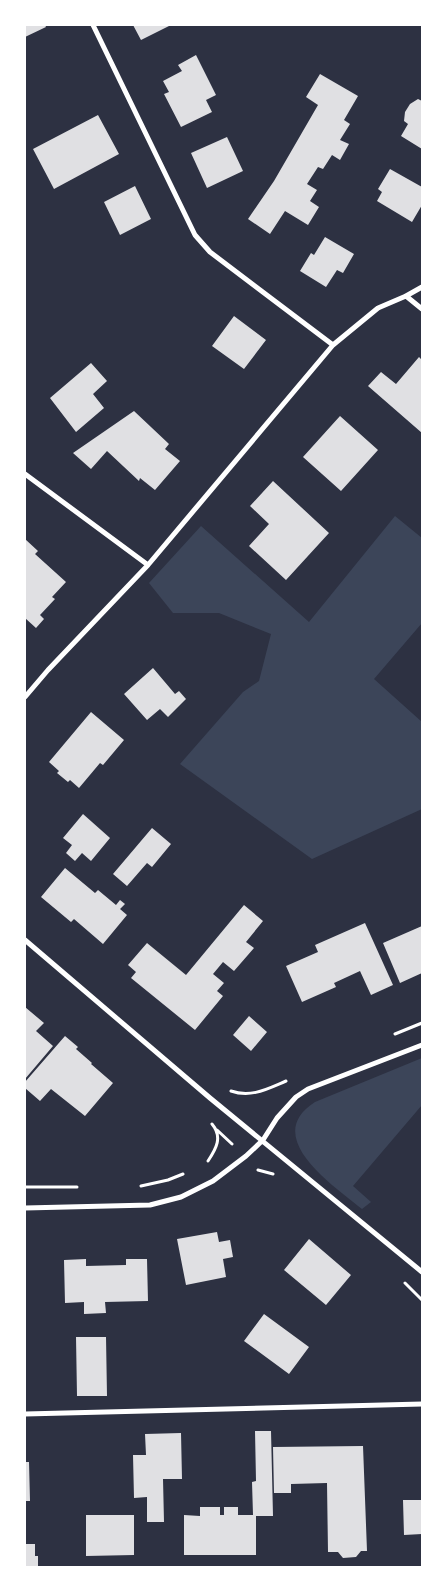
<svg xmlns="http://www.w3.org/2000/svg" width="447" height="1592" viewBox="0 0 447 1592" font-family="'Space Grotesk',sans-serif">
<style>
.green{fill:#3c4559}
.building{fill:#e0e0e3}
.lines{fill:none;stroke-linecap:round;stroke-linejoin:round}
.path{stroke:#fff;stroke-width:3}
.minor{stroke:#fff;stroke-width:5}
</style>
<rect width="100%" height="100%" fill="#2d3142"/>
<path class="green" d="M395 516 422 538V623L374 679 422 722V809L312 859 180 764 243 692 259 681 271 634 219 613H173L149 583 201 526 309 622Z
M422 1058V1105L353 1186 371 1202 362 1209C334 1186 260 1137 315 1102Z"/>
<path class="building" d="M25 25H45L46 27 25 37Z
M133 25H171L141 40Z
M196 55 216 95 206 100 212 112 181 127 164 94 169 92 163 81 182 71 178 65Z
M320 74 358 96 344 120 350 124 340 140 349 144 340 160 332 155 323 169 318 167 307 184 317 190 310 201 319 207 308 225 285 211 270 234 248 219 274 181 318 105 306 97Z
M418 99 422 101V149L401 136 408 124 404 121 405 112 410 104Z
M98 115 119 154 54 189 33 149Z
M227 137 243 171 207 188 191 153Z
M390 169 422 187V205L412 222 377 201 382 192 378 189Z
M135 186 151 219 120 235 104 202Z
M325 237 354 254 343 273 337 270 326 287 300 271 311 253 314 255Z
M234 316 266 340 244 369 212 346Z
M419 357 422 360V433L368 386 381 372 396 384Z
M91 363 107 381 93 394 104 408 76 432 50 398Z
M134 411 169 444 165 449 180 461 155 490 140 478 139 481 107 451 91 469 73 453Z
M340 416 378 450 341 491 303 457Z
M273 481 329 533 286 580 249 546 269 524 250 506Z
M25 539 38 551 35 554 66 582 52 597 55 599 40 615 44 619 36 628 25 618Z
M153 668 175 694 179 691 186 699 168 717 160 709 147 720 124 694Z
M91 712 124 740 103 765 100 763 79 788 70 780 68 782 57 773 59 771 49 762Z
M83 814 110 838 91 861 82 853 75 861 66 853 72 845 63 838Z
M152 828 171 844 152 867 147 863 127 886 113 874Z
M65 868 95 893 98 890 116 905 120 900 125 904 120 909 127 915 103 944 74 919 71 922 41 897Z
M244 905 263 921 246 942 254 948 234 971 223 962 213 974 224 983 217 991 223 996 195 1030 131 978 136 972 128 965 147 943 186 975Z
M365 923 393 985 371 995 360 971 334 983 336 987 302 1002 286 966 318 952 315 945Z
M422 926V973L400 983 383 943Z
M25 1007 44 1023 36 1031 53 1046 25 1079Z
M249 1016 267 1032 251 1051 233 1035Z
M65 1036 78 1047 76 1049 92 1063 91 1064 113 1083 85 1116 51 1089 40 1101 25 1088V1082Z
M217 1232 219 1242 230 1240 233 1257 223 1259 226 1277 186 1285 177 1239Z
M309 1239 351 1275 326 1305 284 1270Z
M86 1259V1266L126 1265V1259H147L148 1301 105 1302 106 1313 84 1314V1302L65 1303 64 1260Z
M264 1314 309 1347 289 1374 244 1341Z
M76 1337H106L107 1396H77Z
M255 1431H271L273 1516H256V1555H184V1515L200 1516V1507H220V1515H224V1507H238V1515H253L252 1482 256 1481Z
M181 1433 182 1479H163L164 1522H147V1497L134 1498 133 1455H146L145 1434Z
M363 1446 367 1551H361L356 1557 343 1558 338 1552H328L327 1483 291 1484V1493H274L273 1447Z
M25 1462H29L30 1501H25Z
M403 1500H422V1534L404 1535Z
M86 1515H134V1555L86 1556Z
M25 1544H35V1556H38V1567H25Z"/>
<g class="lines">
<path class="path" d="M395 1034 422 1023
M231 1091C251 1098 267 1089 286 1081
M217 1130 232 1144
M208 1161C216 1149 223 1137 212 1124
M258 1170 273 1174
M141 1186 168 1180 183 1174
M25 1187H77
M405 1283 422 1300"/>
<path class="minor" d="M93 25 195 235 210 252 333 345
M406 296 422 309
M25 474 148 565
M25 697 48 670 148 565 333 345 378 308 406 296 422 287
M25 940 210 1098 422 1272
M25 1208 150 1205 181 1197 213 1181 246 1156 263 1140 277 1118 296 1097 308 1089 422 1045
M25 1414 422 1404"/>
</g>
<rect width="447" height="1592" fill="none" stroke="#ffffff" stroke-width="52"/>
</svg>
